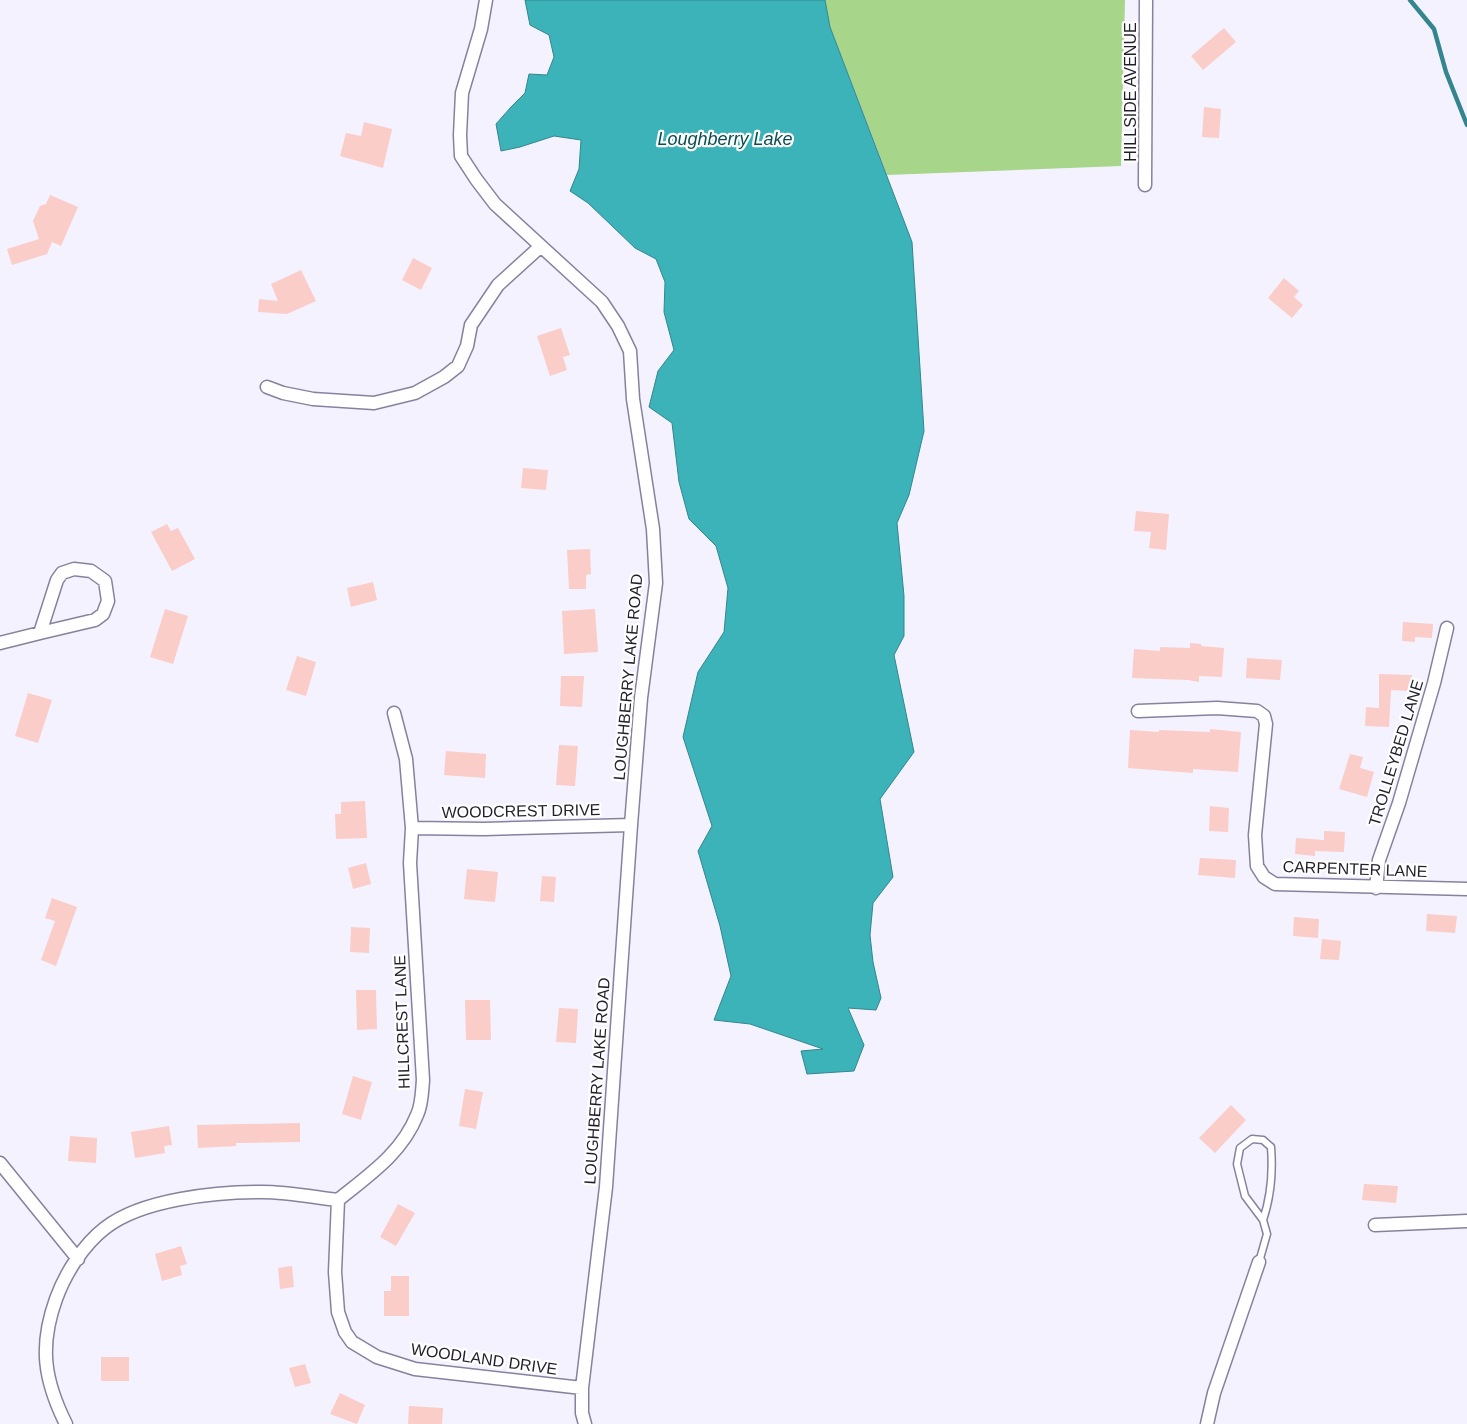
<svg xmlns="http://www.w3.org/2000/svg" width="1467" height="1424" viewBox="0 0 1467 1424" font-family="Arial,sans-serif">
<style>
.green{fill:#a7d58a}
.water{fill:#3cb2b9;stroke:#34868e}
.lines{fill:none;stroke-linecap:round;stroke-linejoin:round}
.stream{stroke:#34868e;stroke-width:4.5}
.building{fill:#facdc8}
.service-casing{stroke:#87819e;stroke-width:9}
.minor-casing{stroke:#87819e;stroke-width:15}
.service{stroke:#fff;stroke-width:6}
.minor{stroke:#fff;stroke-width:12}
.labels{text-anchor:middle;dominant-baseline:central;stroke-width:4.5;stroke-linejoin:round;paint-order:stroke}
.street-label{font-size:16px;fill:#221f2b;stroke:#fff}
.water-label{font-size:18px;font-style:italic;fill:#074f52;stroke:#fff}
</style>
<rect width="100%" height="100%" fill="#f4f2ff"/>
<path class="green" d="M825 0H1125L1121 166 887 175 830 27Z"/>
<path class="water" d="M525 0H825L830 27 912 242 924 431 909 495 897 523 904 596V636L894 655 914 752 880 799 893 877 873 903 870 935 873 962 881 998 876 1010 848 1008 864 1045 854 1071 807 1074 801 1051 823 1049 750 1024 714 1020 731 976 720 926 698 851 712 826 683 737 698 672 724 632 728 588 716 546 689 519 679 482 672 423 649 407 658 371 674 350 664 312 665 282 656 259 635 248 588 203 570 191 579 169 581 140 554 136 520 147 501 151 496 124 511 107 525 93 529 74 547 75 554 57 549 35 530 25Z"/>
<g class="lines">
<path class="stream" d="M1410 0 1434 29 1446 72 1467 125"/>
</g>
<path class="building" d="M1224 28 1236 42 1203 70 1191 56Z
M1204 107 1221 109 1219 138 1202 137Z
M364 122 392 129 383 168 340 156 346 133 361 136Z
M50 195 78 207 61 246 52 242 47 254 12 265 7 249 39 239 33 221 40 206 46 204Z
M413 258 432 268 421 290 402 280Z
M301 270 316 301 287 314 258 312 259 299 278 301 271 284Z
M1284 278 1299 291 1294 297 1303 305 1292 318 1268 298Z
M561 328 570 355 563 357 567 370 550 376 537 336Z
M523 468 548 470 546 490 521 488Z
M1136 511 1169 514 1166 550 1149 548 1151 532 1134 531Z
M167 524 171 531 178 528 195 559 172 571 151 532Z
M590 549 591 574 586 575V589H569L567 550Z
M373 582 377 600 351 607 347 588Z
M165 609 188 616 173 664 150 657Z
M595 609 598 652 564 654 562 611Z
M1403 622 1433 624 1432 638 1415 637V642L1402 641Z
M1190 643 1201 644V646L1224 648 1222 677 1199 676V682L1188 680 1132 678 1134 649 1160 651V647L1190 648Z
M297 656 316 662 306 696 286 690Z
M1247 658 1282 660 1280 680 1246 678Z
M1379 674 1412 675 1411 691 1391 690 1389 727 1365 726 1366 707 1379 708Z
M561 676H584L582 707 560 706Z
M28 693 52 700 38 743 15 736Z
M1210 729 1241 732 1238 772 1193 769V773L1128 768 1130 730 1159 732V730L1210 732Z
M559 745 578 746 575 786 556 785Z
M446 751 486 754 485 778 444 775Z
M1350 754 1363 757 1360 768 1374 772 1367 797 1339 789Z
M365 801 367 838 336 839 335 814H341V802Z
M1210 806 1229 808 1228 832 1209 831Z
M1324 831 1345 832 1344 852 1315 851V856L1295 854 1296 838 1324 840Z
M1200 858 1236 860 1235 878 1198 875Z
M366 863 371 884 353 889 348 868Z
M467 869 498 872 495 902 464 899Z
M542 876 556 877 554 902 540 901Z
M52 898 77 907 56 966 41 960 55 921 45 918Z
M1427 914 1457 916 1455 933 1426 931Z
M1294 917 1319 919 1318 938 1293 936Z
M351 927 370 928 369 953 350 952Z
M1322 939 1341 941 1339 960 1320 959Z
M356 990H376L377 1029 357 1030Z
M465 1000H490L491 1040H466Z
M559 1008 578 1009 576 1043 556 1042Z
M353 1076 372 1082 361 1120 342 1114Z
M465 1089 483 1092 476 1129 459 1126Z
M1231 1105 1246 1120 1215 1153 1199 1138Z
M300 1123V1142L236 1143V1146L198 1148 197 1125Z
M169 1126 172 1145 164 1146 165 1153 135 1158 131 1132Z
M70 1136 97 1138 96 1163 68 1161Z
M1364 1184 1398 1186 1396 1203 1362 1200Z
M398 1204 415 1213 396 1246 380 1237Z
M181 1246 187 1264 180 1266 182 1275 162 1281 155 1254Z
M292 1266 294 1287 280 1289 278 1268Z
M391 1276H409V1316H384V1291H391Z
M101 1357H129V1381H101Z
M305 1364 311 1383 295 1387 289 1368Z
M340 1393 365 1405 357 1424 330 1414Z
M409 1406 443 1408 442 1424H408Z"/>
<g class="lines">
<g class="service-casing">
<path id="service" d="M1259 1262 1267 1234 1263 1220 1245 1196 1237 1164 1240 1148 1252 1139 1263 1140 1271 1147C1273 1172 1271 1196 1263 1220"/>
</g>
<g class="minor-casing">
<path id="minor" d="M486 0 481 29 462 93 460 135 461 156 476 179 495 204 602 302 618 326 630 351 633 399 653 529 656 583 641 698 631 825 606 1187 582 1388V1413L585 1424
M1145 185 1146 0
M267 387 283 393 313 399 374 403 415 393 444 377 458 366 467 346 471 325 498 285 541 246
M74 569 91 571 105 581 108 601 103 614 95 620 40 633 57 580 62 573Z
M0 643 40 633
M1138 711 1217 708 1257 711 1264 716 1266 724 1255 835 1257 866 1264 877 1275 884 1467 889
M412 828 484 829 631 825
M1376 888 1379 860 1399 803 1434 683 1447 628
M0 1163 78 1259
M338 1200 335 1272 338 1312 345 1332 352 1342 377 1357 415 1369 582 1388
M1375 1225 1467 1221
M66 1424C44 1380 39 1346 56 1299 65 1274 83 1245 105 1228 142 1199 216 1192 262 1192 287 1192 313 1197 338 1200 369 1175 402 1153 417 1115 422 1105 422 1091 423 1080L410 863 412 828 406 759 394 713
M1207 1424 1214 1393 1259 1262"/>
</g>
<use href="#service" class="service"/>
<use href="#minor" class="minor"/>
</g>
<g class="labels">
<g class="street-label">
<text transform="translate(1130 92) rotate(-90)">HILLSIDE AVENUE</text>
<text transform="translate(628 677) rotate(-85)">LOUGHBERRY LAKE ROAD</text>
<text transform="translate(1396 753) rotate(-73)">TROLLEYBED LANE</text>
<text transform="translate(521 811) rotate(-1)">WOODCREST DRIVE</text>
<text transform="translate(1355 869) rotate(2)">CARPENTER LANE</text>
<text transform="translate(402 1022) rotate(-92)">HILLCREST LANE</text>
<text transform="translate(597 1081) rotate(-86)">LOUGHBERRY LAKE ROAD</text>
<text transform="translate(484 1359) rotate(8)">WOODLAND DRIVE</text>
</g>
<g class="water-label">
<text x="725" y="139">Loughberry Lake</text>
</g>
</g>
</svg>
